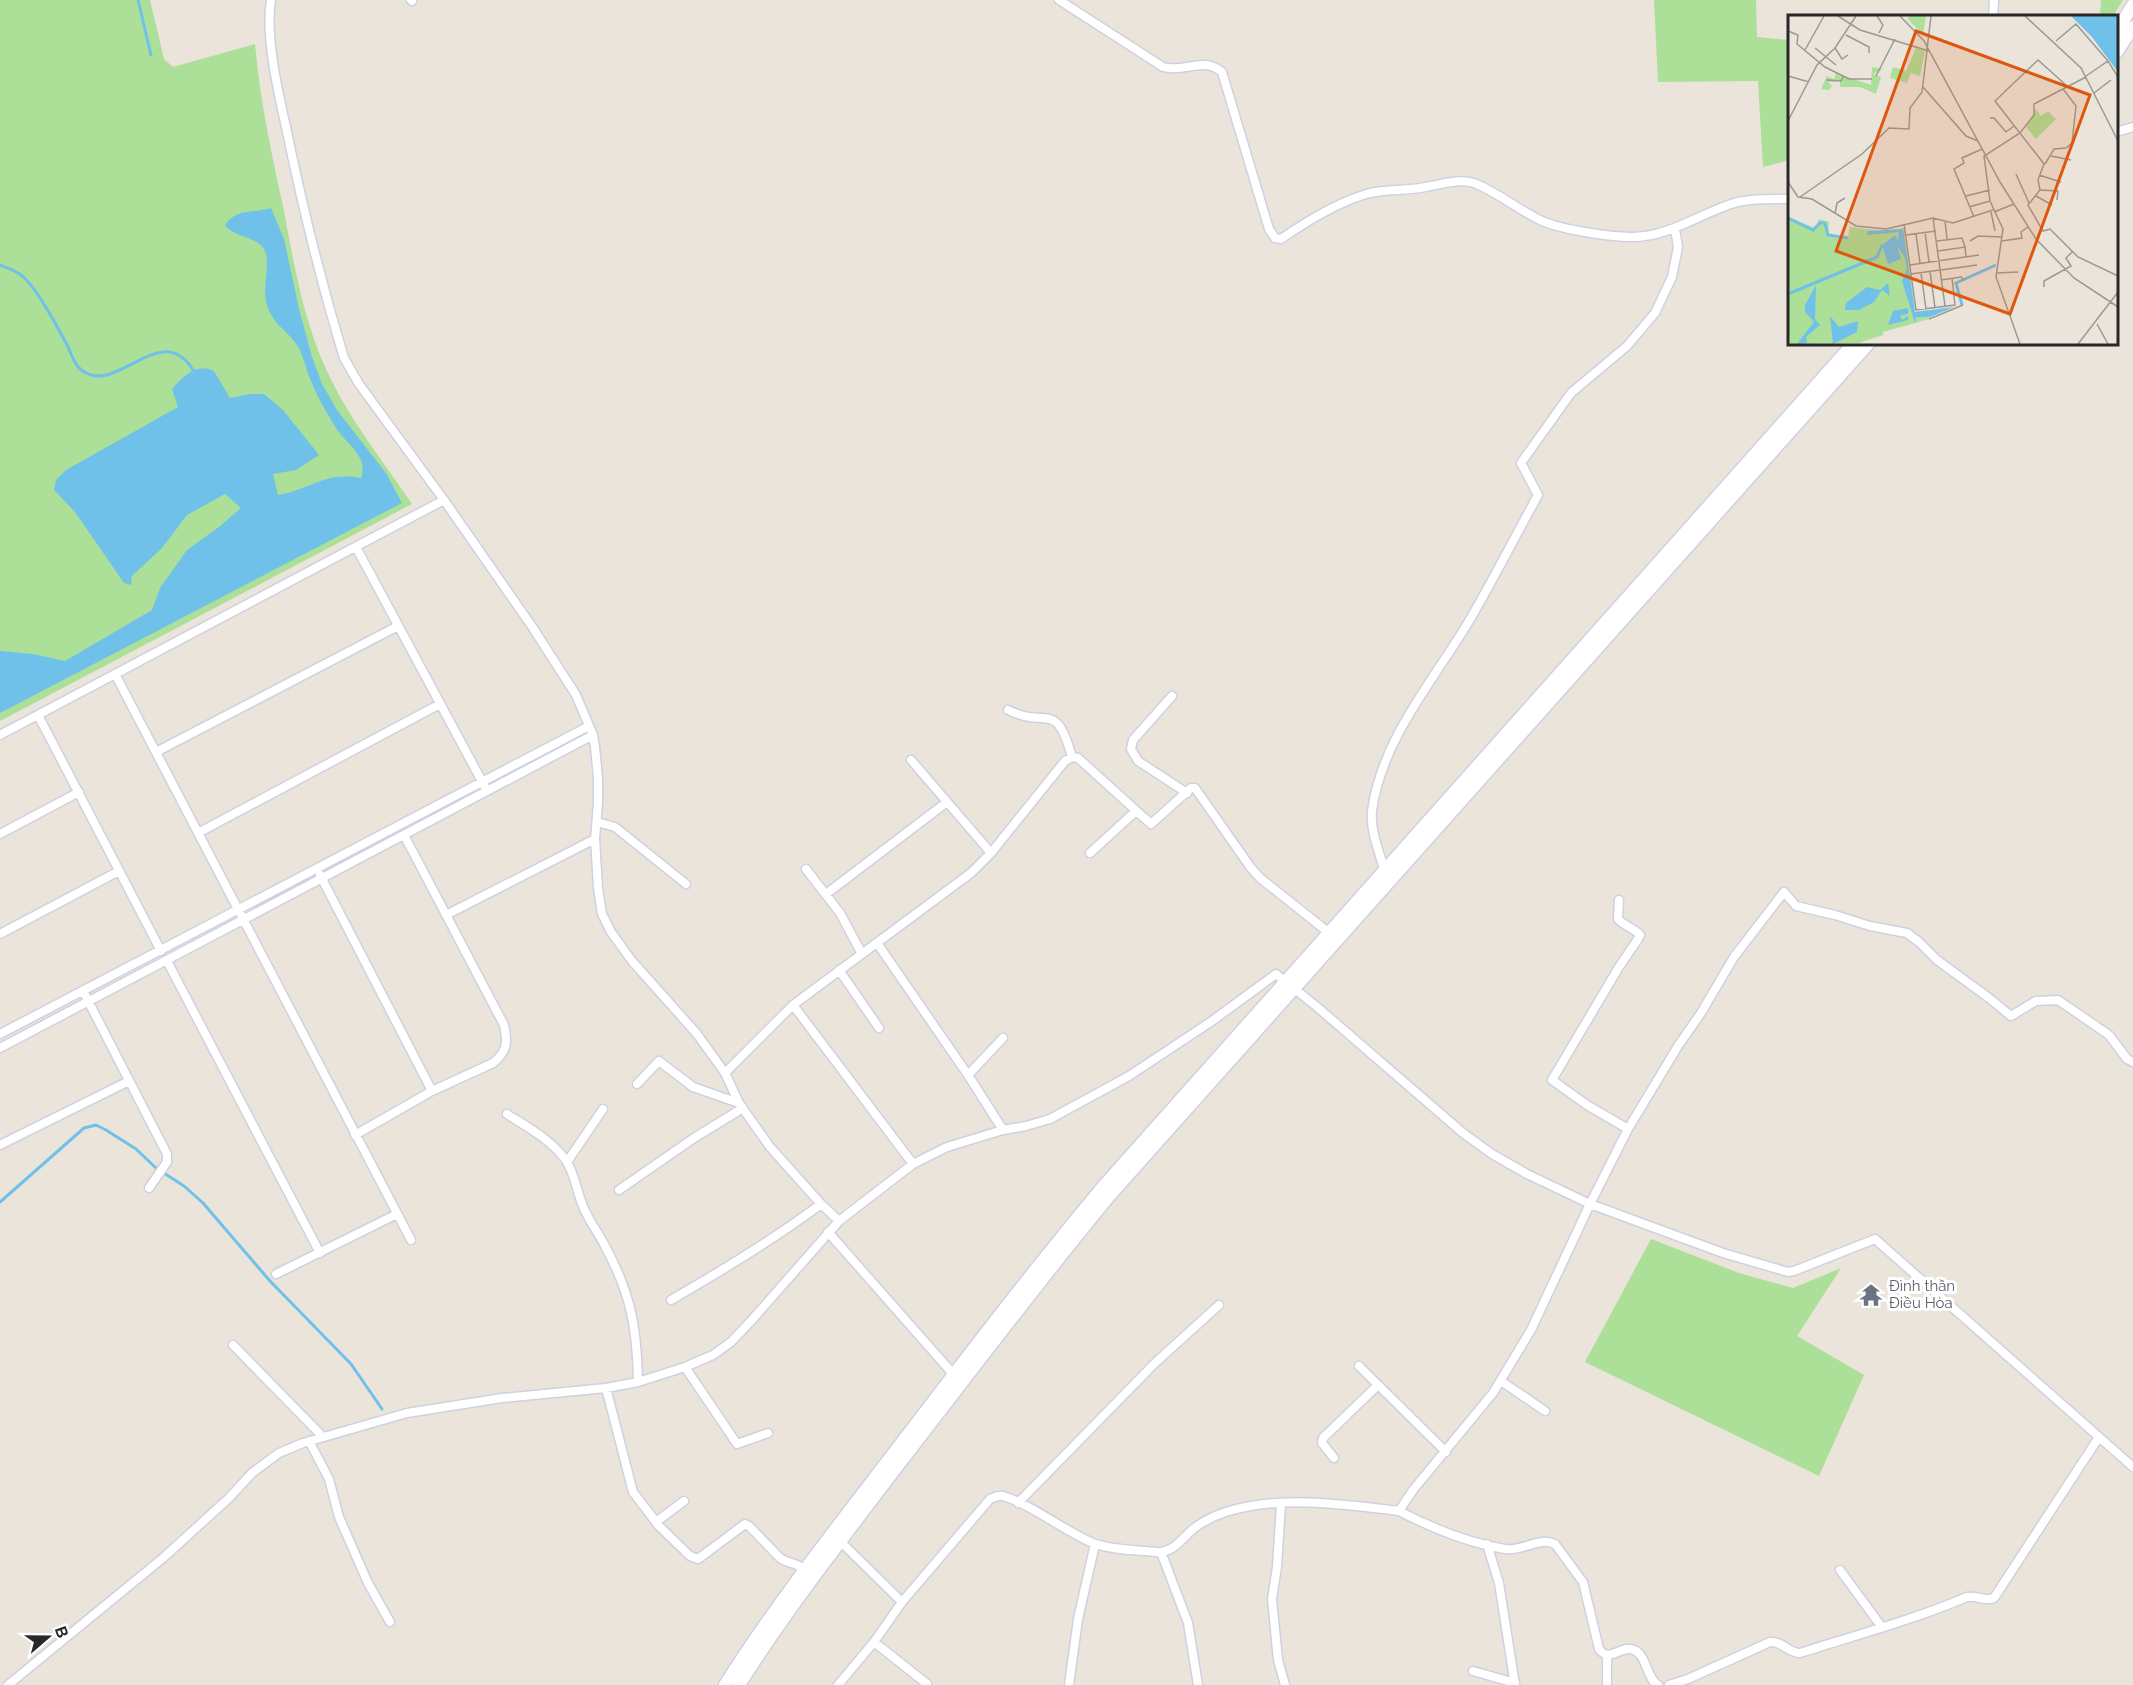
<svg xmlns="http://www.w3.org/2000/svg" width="2133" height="1685" viewBox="0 0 2133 1685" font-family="Raleway,sans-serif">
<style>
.green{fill:#acdf98}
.water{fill:#70c1e9}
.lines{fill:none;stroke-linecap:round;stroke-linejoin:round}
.stream{stroke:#70c1e9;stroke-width:3}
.minor-casing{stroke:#cfd1e1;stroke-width:11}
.secondary-casing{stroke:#cfd1e1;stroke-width:15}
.minor{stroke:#fff;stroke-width:8}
.secondary{stroke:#fff;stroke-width:12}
.labels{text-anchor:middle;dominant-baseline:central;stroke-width:6;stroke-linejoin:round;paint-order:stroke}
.worship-label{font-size:15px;fill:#5b616d;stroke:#fff;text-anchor:start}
.inset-river{fill:none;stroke:#70c1e9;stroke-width:3}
.inset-road{fill:none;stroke:#9c9993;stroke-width:1.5}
.view{fill:#de570d;fill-opacity:0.15;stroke:#de570d;stroke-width:3}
.inset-edge{fill:none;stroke:#282828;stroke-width:3}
</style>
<rect width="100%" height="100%" fill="#eae4da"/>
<path class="green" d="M0 0H150L164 59 173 67 255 44C260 101 272 156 284 211 294 264 303 319 326 369 348 418 383 461 412 504L0 721Z
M1654 0H1756L1757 37 1789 40V160L1763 167 1758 81 1658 82Z
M2101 0H2123L2113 16H2100Z
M1651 1239 1739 1273 1793 1288 1841 1268 1797 1336 1864 1375 1819 1476 1585 1362Z"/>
<path class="water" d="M271 208 284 239 299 309 312 357 322 384 337 410 386 473 402 503 0 713V651L33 654 65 661 152 610 160 588 187 550 219 527 241 508 225 494 187 515 162 548 131 577 132 585 124 583 75 512 54 490 56 480 66 470 178 407 172 389C183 376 197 362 214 371L230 398 251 394H264L283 410 319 455 296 470 273 474 278 495C310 490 324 471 361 478 369 456 346 444 336 428 326 412 317 396 310 379 306 369 304 358 299 348 290 333 274 325 268 308 260 288 272 264 264 249 257 237 237 238 225 226 234 208 255 213 271 208Z"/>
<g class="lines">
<path class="stream" d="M138 0 151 55
M0 265C7 268 14 270 21 275 36 286 57 326 66 343 72 354 74 367 86 373 120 391 162 320 193 370
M0 1202 84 1128 96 1125 106 1130 136 1149 156 1168 184 1186 203 1203 270 1281 351 1364 382 1409"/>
<g class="minor-casing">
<path id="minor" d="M271 0C265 35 278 92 286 127 302 205 321 282 344 358L359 384 444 500 533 628 576 695 593 735 595 747 598 778V803L595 839 598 888 602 914 611 932 632 961 697 1034 725 1073 739 1103 770 1147 821 1204 839 1221
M411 0 412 1
M1059 0 1163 67C1185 73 1203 56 1222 72L1269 229 1275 238 1281 239C1307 221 1340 201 1370 193 1388 189 1407 191 1425 187 1439 185 1460 178 1474 183 1497 192 1516 208 1538 219 1556 229 1610 237 1632 237 1668 237 1698 215 1731 204 1749 198 1770 199 1790 199
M1993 16 1994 0
M2116 132 2133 127
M356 547 485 787
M115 674 411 1240
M1172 696 1133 740 1131 749 1138 761 1187 793
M1008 710C1049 730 1055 698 1072 757
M38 715 161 951
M0 735 444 500
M156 752 398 626
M911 760 991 853
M597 822 615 827 686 884
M198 833 440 704
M0 834 79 792
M404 835 504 1025C508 1042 507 1052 493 1063L432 1091
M1090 853 1136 811
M806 869 840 913 862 954
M1387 872 1384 869C1379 851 1370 830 1372 811 1382 737 1436 678 1472 616 1495 576 1516 535 1538 495L1521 463 1571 393 1627 346 1655 313 1672 277 1678 247 1675 229
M320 875 432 1091 355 1135
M826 894 947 802
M1619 900 1618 919C1624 926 1634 928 1640 935L1638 939 1619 967 1552 1080 1587 1105 1628 1129
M446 915 595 839
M0 934 119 871
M877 943 968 1075 1003 1130
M167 961 320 1253
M839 970 879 1028
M83 991 167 1154V1162L149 1188
M793 1005 913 1164
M0 1034 589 726
M0 1048 593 735
M725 1073 793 1005 971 873 991 853 1065 761 1072 757 1078 758 1151 824 1191 788H1195L1251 868 1260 878 1328 932 1334 934
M968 1075 1003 1038
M637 1084 659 1061 693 1087 739 1103
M507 1114C527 1127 550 1139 565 1159 575 1173 576 1190 583 1206 588 1220 598 1232 605 1246 631 1294 637 1328 638 1382
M0 1145 129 1081
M567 1162 603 1109
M619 1190 694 1138 743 1108
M828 1232 954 1375
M276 1274 397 1214
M671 1300C723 1270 773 1240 821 1204
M233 1345 323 1437
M1359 1366 1446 1452
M685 1367 737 1444 768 1433
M1501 1381 1545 1411
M606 1388 633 1492 659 1526 690 1556 698 1559 745 1524 749 1526 780 1558C788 1564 797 1562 805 1570
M309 1441 329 1479 339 1517 368 1583 390 1622
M1334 1458 1322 1443 1323 1438 1378 1385
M1018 1503 1155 1363 1219 1305
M1281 1504 1277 1567 1272 1599 1278 1660 1285 1685
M1399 1511C1432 1528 1468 1543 1505 1549 1522 1552 1540 1536 1555 1544L1583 1582 1599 1649C1610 1664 1621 1644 1634 1650 1647 1655 1646 1678 1658 1685
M656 1522 684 1501
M840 1541 902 1602
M1487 1544 1499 1583 1515 1685
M1161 1552 1188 1623 1198 1685
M1840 1570 1881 1626
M874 1642 927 1684
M1473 1671 1515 1683
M8 1685 163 1558 229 1498 252 1473 279 1453 303 1443 407 1413 502 1398 606 1388 638 1382 685 1367 713 1355 731 1342 751 1321 839 1221 913 1164 947 1147 1003 1130 1026 1126 1050 1119 1129 1076 1212 1021 1276 974 1316 1006 1463 1133 1492 1154 1527 1174 1590 1204 1723 1253 1788 1272 1794 1271 1875 1239 2133 1467
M838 1685 874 1642 902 1602 990 1499C995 1497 998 1495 1003 1496 1031 1504 1064 1531 1093 1543 1111 1550 1136 1550 1156 1552 1174 1554 1184 1535 1197 1526 1206 1520 1216 1515 1226 1512 1280 1495 1343 1504 1399 1511L1413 1490 1493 1393 1531 1330 1590 1204 1628 1129 1678 1046 1701 1013 1734 957 1784 892 1796 906 1835 915 1870 926 1907 933 1919 942 1937 960 1989 998 2011 1016 2036 1001 2058 1000 2109 1035 2127 1059 2133 1062
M1069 1685 1078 1619 1095 1544
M1607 1685V1656
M1669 1685 1688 1679 1770 1642C1783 1641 1788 1653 1800 1653 1856 1635 1913 1620 1967 1597 1977 1595 1985 1602 1994 1598L2099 1437"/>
</g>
<g class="secondary-casing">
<path id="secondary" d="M2116 32 2133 5
M2116 53 2133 27
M725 1685C777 1603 838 1526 897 1449 964 1361 1031 1273 1102 1188L1853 344
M739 1685C788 1607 846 1534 902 1460 971 1371 1038 1282 1110 1195L1868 344"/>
</g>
<use href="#minor" class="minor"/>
<use href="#secondary" class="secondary"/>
</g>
<defs>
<g id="temple-bare" transform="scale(1.8)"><path d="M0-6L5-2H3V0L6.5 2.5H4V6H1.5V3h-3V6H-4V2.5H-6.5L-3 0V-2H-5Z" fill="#6b7280" stroke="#fff" stroke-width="2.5" paint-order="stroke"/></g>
</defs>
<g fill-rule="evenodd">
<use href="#temple-bare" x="1871" y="1295"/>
</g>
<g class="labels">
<g class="worship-label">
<text x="1889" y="1286">Đình thần<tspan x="1889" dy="17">Điều Hòa</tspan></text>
</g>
</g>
<g transform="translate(1788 15)">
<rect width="330" height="330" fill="#eae4da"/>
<path d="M122 1H138L135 20 119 3ZM128 33 137 36 132 61 123 58 119 68 102 63 105 52 118 56ZM84 52 95 54 85 59 93 62 88 79 72 72H52V66L40 67 44 71 41 75 33 74 39 61 46 64 48 58 83 70ZM248 94 253 101 260 96 268 104 248 124 238 112ZM0 202 27 213 31 204 41 207 40 219 60 221 62 212 95 216 116 213 127 297 139 295 141 304 95 317V320L71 328 0 329Z" fill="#acdf98"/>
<path d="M283 1H330V57L304 22ZM115 214 127 297 166 292 142 302H128L127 308 114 266 119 254 117 243 109 230 113 244 100 249 94 230 107 220 110 226 111 217 79 220 80 216ZM100 268 102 281 94 275 86 287 71 295H57L58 288 79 272 92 275ZM28 270 27 304 32 310 18 322 19 328 9 329 26 307 17 297V290ZM120 293V299L112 300 114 305 120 301V305L100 310 105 296ZM42 301 51 312 70 306 69 317 45 329Z" fill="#70c1e9"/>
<path class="inset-river" d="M0 203 25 215 32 208H37L40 220 60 223M0 279 89 242 94 230M174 290 168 268 208 250"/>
<path class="inset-road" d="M50 1 72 15 141 36M89 1 95 10 91 18M112 1 136 26 212 167 248 224 286 263 330 292M237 1 293 53 330 126M0 16 10 20 9 29 37 52 61 64H84M58 20 81 32V38M268 26 288 9 320 46M27 33 48 50M47 33 54 44 60 40M17 35 36 1M0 61 21 67M88 61 107 24M298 61 320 46 330 62M38 65 53 66 55 62M279 71 250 45 207 86 256 149 250 165 252 175 240 190 255 216 262 214 290 242 330 261M135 72 178 121 190 126M306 78 323 65M202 103H206L218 117 226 111M0 106 29 50 47 33 68 1M263 141 283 145M257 149 266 134 278 133 284 128 288 91 275 74M228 159 241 188M251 160 273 167M0 167 10 182 24 184 68 211 98 214 145 203 165 208 205 195M252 175 270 176 269 185M178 181 202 175M248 181 264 190M12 182 74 139 101 113 121 114 122 93 134 77 143 1M181 192 202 186M203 197 207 216M206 197 226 189M47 199 49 188 57 183M186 202 166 154 176 148 174 143 194 134M145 203 157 291M157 206 159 224M116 209 128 295 167 290 164 263M137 217 141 247M128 219 132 248M118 220 148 216M149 226 174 223 177 232M182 226 190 221 214 222M214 226 234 223 233 217 240 212M150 236 177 232 178 242M122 250 191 240M153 255 189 250M142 256 147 293M133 258 138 294M208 258 230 257M123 259 152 255M153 265 173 262 176 265M256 272V266L283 251 278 243 284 237M141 304 175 290M309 309 320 329M232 329 208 262 215 214 202 186 196 141 232 118 246 100V89L298 62M290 329 330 277"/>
<path class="view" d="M128 16 302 80 222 299 48 236Z"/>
<rect width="330" height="330" class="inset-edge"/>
</g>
<g transform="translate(48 1637) rotate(70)" stroke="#ffffff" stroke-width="4.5" paint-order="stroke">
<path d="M0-4.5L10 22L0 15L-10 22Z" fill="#282828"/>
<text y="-9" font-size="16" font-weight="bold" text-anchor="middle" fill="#282828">B</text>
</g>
</svg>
